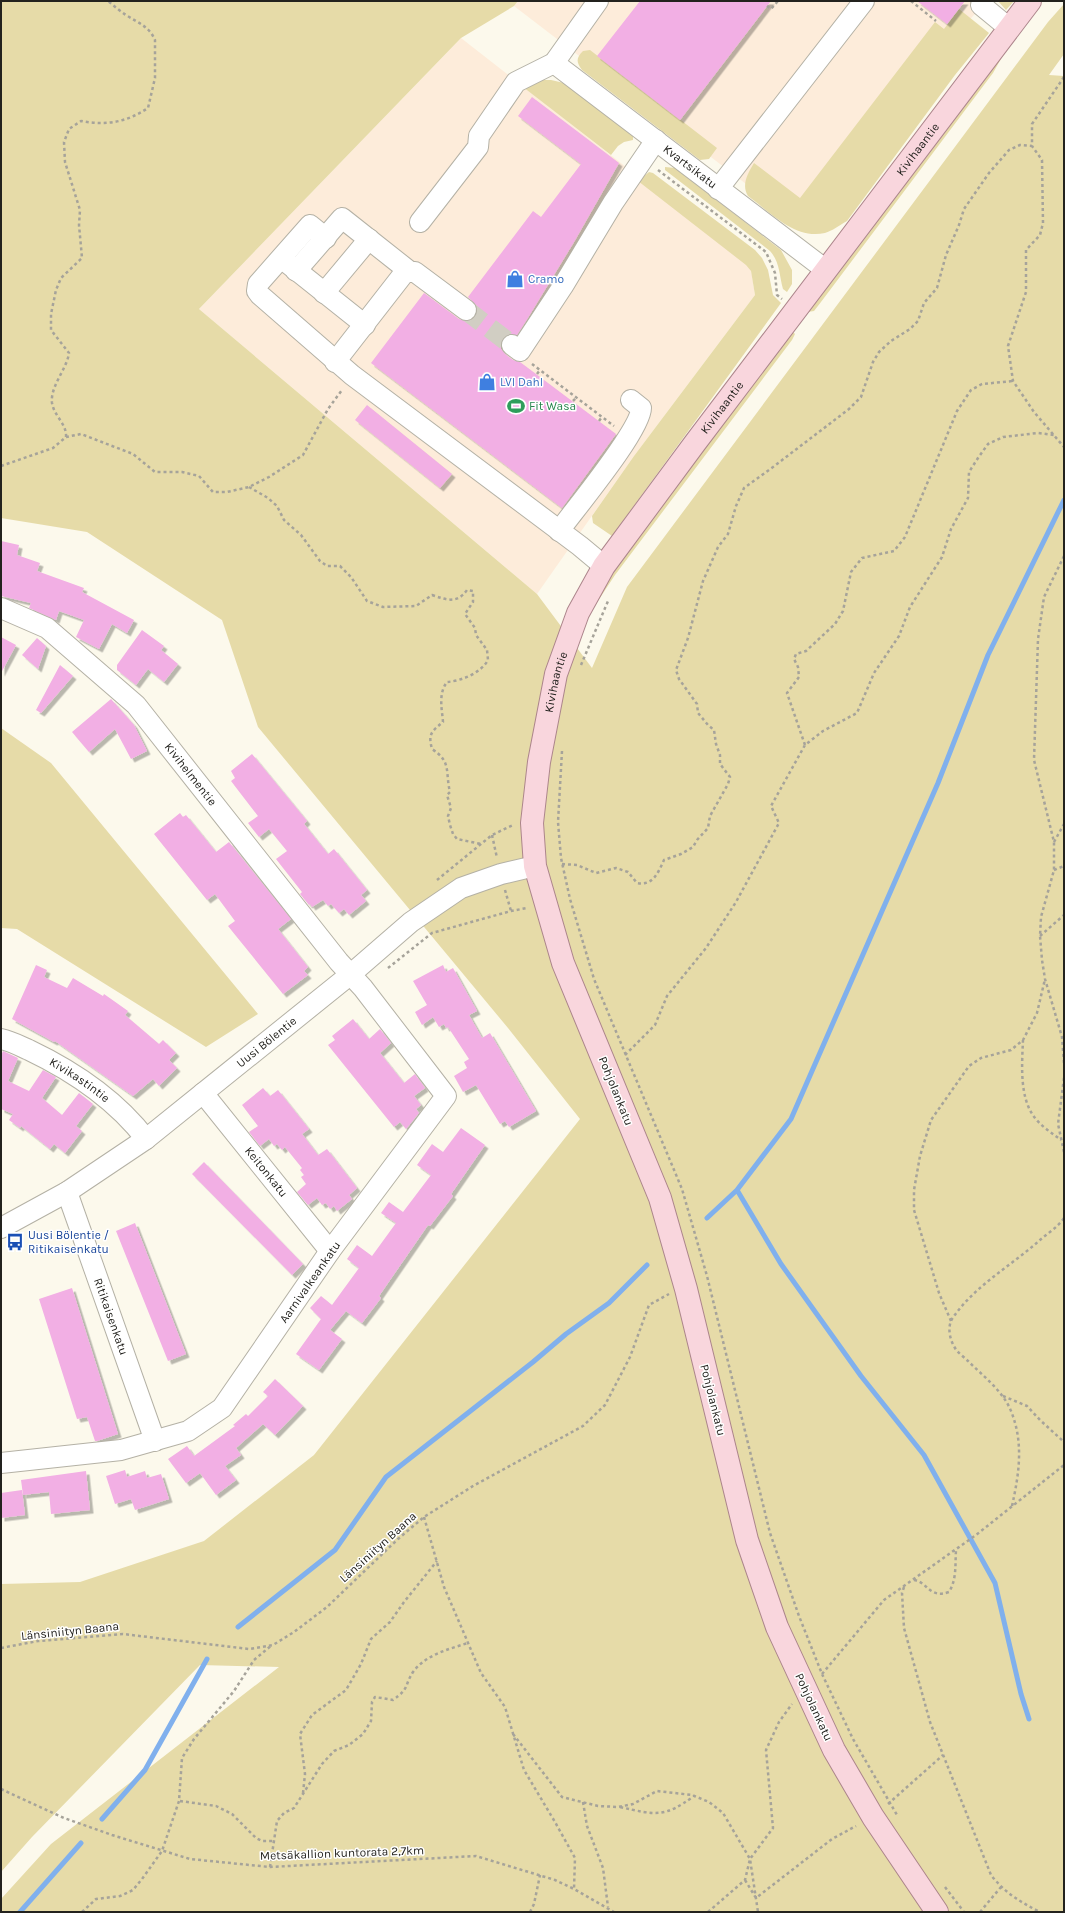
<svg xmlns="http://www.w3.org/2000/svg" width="1065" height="1913" viewBox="0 0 1065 1913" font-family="Karla,sans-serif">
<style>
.commercial{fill:#fdecda}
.green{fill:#e6dba8}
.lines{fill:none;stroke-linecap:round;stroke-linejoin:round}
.stream{stroke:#80b0ed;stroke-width:5}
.building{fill:#f2afe4;filter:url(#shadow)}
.minor-tunnel{stroke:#d1cec3;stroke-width:20;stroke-dasharray:20 10;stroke-linecap:butt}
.minor-casing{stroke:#b4b1a5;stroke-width:22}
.major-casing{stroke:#ac858b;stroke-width:24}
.path{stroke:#a6a39a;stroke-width:2.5;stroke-dasharray:3 3;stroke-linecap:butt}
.minor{stroke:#fff;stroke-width:20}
.major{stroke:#f9d6dd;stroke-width:22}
.labels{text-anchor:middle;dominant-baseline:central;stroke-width:3;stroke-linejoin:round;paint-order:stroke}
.street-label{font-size:12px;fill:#23221e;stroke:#fff}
.shop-label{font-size:12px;fill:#366cbe;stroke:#fff;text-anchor:start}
.leisure-label{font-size:12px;fill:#27864d;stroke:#fff;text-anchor:start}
.transit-label{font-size:12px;fill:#164399;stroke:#fff;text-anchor:start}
</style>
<defs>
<filter id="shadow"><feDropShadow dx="3.5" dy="3.5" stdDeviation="0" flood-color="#0004"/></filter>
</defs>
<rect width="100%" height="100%" fill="#fcf9ec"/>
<path class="commercial" d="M518 1H987L946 45 797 223 514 6Z
M461 38 750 264 755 295 634 456 537 594 199 309Z"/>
<path class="green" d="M1 1H518L514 6 461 38 199 309 537 594 572 641 610 570 784 342 793 332 795 334 792 340 615 575 590 613 577 648 592 668 627 587 1048 22 1064 4V54L1049 75 1064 76V1912H1V1899L51 1844 279 1667 200 1665 32 1837 1 1872V1584L80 1582 204 1541 314 1455 580 1119 508 1028 258 727 222 620 87 532 1 518Z
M998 1H1014L1006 10Z
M959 9 989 33 955 75 847 221C840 225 832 231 825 233 795 240 770 212 748 196 741 185 748 173 754 163L800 198 935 22 944 29Z
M1011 41 993 73 821 302 814 311 808 312Z
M590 50 717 148 709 159 700 160 582 70C576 62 576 58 583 51Z
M534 80H551L564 83 633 135V140L624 142 618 146 611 155 523 87Z
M665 167 675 168 781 250 792 270V284L787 292 783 289C779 275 780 262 770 251L665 170Z
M649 172 653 173 755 250 762 258 768 270 773 295 781 303 612 536 593 523 592 516 634 456 755 295 751 271 746 265 638 181Z
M1 728 51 763 258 1014 206 1047 17 929 1 928Z"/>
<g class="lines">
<path class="stream" d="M737 1190 781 1264 861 1376 924 1455 995 1583 1021 1694 1029 1719
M707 1218 737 1190 791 1119 938 783 988 655 1064 500
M238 1627 335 1550 386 1477 533 1362 566 1334 609 1303 647 1265
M102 1819 145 1770 207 1659
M20 1912 81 1843"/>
</g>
<path class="building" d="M640 1H771L680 120 597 56Z
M917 1H965L947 24Z
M532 97 619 163 574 242 526 321 517 335H507L503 338 501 343V349L505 354 513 360 520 362 616 434 562 508 371 363 424 293 459 319 465 321 471 320 475 317 477 312V306L468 297 533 211 541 217 581 164 518 116Z
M367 405 452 474 440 488 355 420Z
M1 541 19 545 17 555 40 563 37 571 84 588 82 592 134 620 127 633 112 624 99 649 76 637 84 620 59 611 56 620 29 608 31 603 1 596Z
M142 630 164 646 161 650 178 664 164 682 148 669 136 685 117 670V665Z
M1 637 16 645 1 673Z
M37 638 46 646 38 669 22 655Z
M60 665 73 676 41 713 36 710Z
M111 699 134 725 147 751 131 759 115 729 89 752 72 732Z
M252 754 307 821 304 824 328 854 334 849 367 890 361 895 366 901 349 915 344 909 339 913 331 904 328 906 323 900 312 907 310 904 309 905 300 894 302 892 276 859 287 851 269 829 259 837 248 823 258 816 231 781 235 778 231 771Z
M180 813 183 817 186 815 216 852 229 842 291 919 278 929 308 967 304 971 308 975 283 994 228 926 235 921 215 894 207 900 154 834Z
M36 965 47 970 44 977 67 988 73 978 103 996 104 994 128 1011 125 1015 159 1044 163 1040 176 1053 169 1060 177 1068 159 1086 153 1079 133 1096 55 1041 54 1042 12 1019Z
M443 965 446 972 453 968 477 1011 469 1015 482 1038 490 1033 536 1111 509 1127 505 1121 500 1124 476 1085 463 1092 454 1076 467 1068 464 1062 469 1059 448 1027 446 1028 444 1024 439 1027 433 1017 422 1025 415 1012 427 1005 413 981Z
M353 1019 369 1039 380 1029 391 1043 380 1053 404 1083 415 1074 425 1088 414 1096 421 1105 416 1109 419 1113 406 1129 400 1122 394 1127 328 1045 335 1040 332 1036Z
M3 1051 18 1058 8 1081 29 1091 43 1070 56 1077 42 1098 62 1115 79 1093 93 1104 76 1126 82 1131 65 1153 54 1144 50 1149 21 1126 20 1128 9 1120 13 1114 1 1109V1056Z
M263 1088 270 1096 278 1090 309 1129 302 1134 318 1155 327 1149 357 1188 349 1195 352 1199 337 1211 334 1206 330 1209 326 1203 322 1205 317 1198 308 1205 297 1192 306 1184 301 1177 304 1175 300 1170 302 1168 285 1147 282 1150 277 1144 274 1146 269 1139 260 1146 249 1132 258 1126 242 1105Z
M461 1128 485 1145 451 1194 453 1196 430 1226 428 1225 379 1296 381 1298 362 1323 346 1311 330 1330 342 1339 319 1370 296 1354 321 1319 310 1308 321 1296 332 1305 359 1268 347 1259 357 1245 372 1256 396 1223 381 1213 389 1202 403 1212 431 1175 417 1165 432 1144 443 1152Z
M204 1162 303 1264 292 1275 192 1174Z
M135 1223 186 1354 168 1361 116 1231Z
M72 1288 118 1434 97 1441H95L87 1417 77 1419 39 1299Z
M275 1379 303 1406 275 1435 263 1424 236 1448 241 1455 225 1466 236 1480 216 1495 200 1473 186 1483 168 1459 187 1446 194 1456 235 1426 233 1425 246 1414 248 1416 268 1396 263 1392Z
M125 1470 127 1477 145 1471 147 1478 161 1474 169 1499 135 1510 131 1499 115 1504 106 1476Z
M86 1471 90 1510 51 1514 49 1492 23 1495 21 1480Z
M22 1490 25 1515 1 1518V1493Z"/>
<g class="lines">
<path class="minor-tunnel" d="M466 310 512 345"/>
<g class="minor-casing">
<g id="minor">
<path d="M984 1 981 5 1009 28"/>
<path id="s1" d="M554 63 826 270"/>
<path d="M718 189 864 1"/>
<path d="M420 222 478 147 479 136 516 82 554 63 598 1"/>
<path d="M326 238 310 225 258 284 257 291 260 295 352 375 580 546 604 566"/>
<path d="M286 262 365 325"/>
<path d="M296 271 342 218 409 271"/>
<path d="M324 293 369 239"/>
<path d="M512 345 520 351 563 286 613 203 656 140"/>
<path d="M335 362 405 272H415L466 310"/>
<path d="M559 531C575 509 641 430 641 408L631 400"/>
<path id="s2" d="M1 608 47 628 136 705 339 962 363 988 446 1096 330 1251 222 1408 188 1431 121 1450 1 1463"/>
<path id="s3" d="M1 1039C11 1041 20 1046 29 1050 73 1071 116 1100 146 1139"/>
<path id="s4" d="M203 1093 330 1251"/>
<path id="s5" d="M67 1192 155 1441"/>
<path id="s6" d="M1 1228 67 1192 146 1139 351 974 411 922 461 888 501 874 535 866"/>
</g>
</g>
<g class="major-casing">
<g id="major">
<path id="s7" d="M937 1912 873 1817 834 1750 777 1627 747 1540 686 1289 660 1198 563 963 535 866 532 823 539 762 556 674 578 613 604 566 695 443 1030 1"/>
</g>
</g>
<path class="path" d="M911 1 936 21
M767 6 771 9 778 1
M1064 77 1032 124V146L1042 160 1043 223 1040 235 1026 250V292L1008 346 1013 381 1034 412 1064 447
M658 170 766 252 775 273 777 295 782 299
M532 364 614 426
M537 374 540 370
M573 401 577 397
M599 421 602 417
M66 437C67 424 54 416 52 403 50 386 67 369 69 353L51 330V314L56 290 61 278 82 258 79 225 80 210 65 162 64 142 69 129 81 121C106 126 127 122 148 108L155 78V40C149 26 138 23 126 15 120 11 114 6 108 1
M1 466 53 448 66 437 81 434 133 454 155 472H182L199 476 213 492H227L249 487 269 477 303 455 328 409 342 390
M249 487 268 498 277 506 284 520 301 535 320 561 327 566H340L351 577 367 601 383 607 416 606 432 595C447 600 457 604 467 590L473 591V602L465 614 475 628 476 635 487 650 488 660C481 673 461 681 447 682 438 694 442 709 443 722 431 732 428 734 432 749 452 762 445 772 450 792L447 795 451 808 448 816 450 825 453 834 457 839 481 844
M1064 556 1044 597 1038 639 1034 760 1054 842V870L1041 917 1040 936 1042 960 1045 979 1062 1037 1064 1063
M581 665 608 601
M805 745 787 693 799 677 798 667 794 659 796 654 806 651 835 624 843 611 851 572 862 558 894 551 905 537 957 411 971 390 982 384 1013 381
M562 751 558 822 561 858 570 899 594 979 682 1189 707 1276 770 1533 799 1616 822 1674 853 1739 897 1815
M492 835 497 858
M1054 842 1064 824
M562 864 577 865 596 873 616 868 628 872 637 883C653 886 658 873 664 860L681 854 693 847 697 840 708 828 710 816 728 784 730 777 720 764V755L716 744 714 730 708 725 698 713 697 704 679 679 676 670 688 638 703 581 718 547 728 534 736 506 744 488 773 467 849 409 861 397 873 362 879 352 891 341 910 329 918 321 924 303 937 288 946 255 959 225 964 209 989 173 1009 150 1020 145 1032 146
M1054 870 1064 866
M437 880 492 835 513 825
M505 890 511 911
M1040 936 1064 915
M388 968 432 933 511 911 527 908
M1023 1040C1022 1064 1019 1098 1035 1118 1042 1127 1052 1133 1061 1140
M625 1055 655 1025 667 996 706 948 736 902 779 823 771 806 805 745 823 731 857 713 874 673 899 636 910 607 942 557 951 529 968 498 969 472 978 458 988 444 1003 437 1038 433 1054 435
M1064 1078 1058 1124 1064 1152
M951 1321 939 1293 914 1210V1190L920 1156 931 1120 969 1066 981 1058 1011 1050 1023 1040 1037 1013 1045 979
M1003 1396 1027 1406 1040 1420 1064 1442
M1012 1506C1019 1474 1024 1443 1011 1411 1003 1391 983 1376 968 1361 964 1357 958 1353 955 1348 950 1340 947 1328 952 1319 974 1286 1011 1266 1040 1240 1048 1233 1058 1227 1064 1218
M424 1517 444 1587 481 1673 505 1707 524 1770 555 1822 575 1858 574 1889
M914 1580C928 1582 929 1599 949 1592 957 1579 955 1564 956 1550
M904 1587 902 1593 904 1628 930 1722 991 1875C1004 1892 1020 1902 1040 1912
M1 1648 38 1641 123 1634 249 1649 273 1645 294 1632 327 1607 398 1539 424 1517 473 1486 583 1426 605 1405 630 1357 649 1305 669 1294
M822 1674 884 1600 976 1535 1064 1465
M513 1734 562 1797 598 1806 618 1807 633 1804 657 1791 692 1795 709 1802 723 1813 750 1859 758 1912
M1 1789 64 1818 112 1835 190 1859 270 1867 476 1856 555 1880 574 1889 614 1912
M303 1793 305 1774 300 1734 312 1715 346 1690 361 1664 371 1639 390 1622 404 1602 437 1561
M180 1801 216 1806 232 1814 256 1838 262 1841H274
M583 1802 587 1826 603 1868 608 1907
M888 1804 943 1755
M620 1807C656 1815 664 1818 694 1796
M270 1867 277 1821 284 1813 294 1808 322 1764 334 1751 349 1745 363 1734 371 1721 372 1702 375 1697 393 1700C410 1688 404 1686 413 1672 425 1655 449 1649 468 1643
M745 1880 756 1898 832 1839 856 1826
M945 1887 964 1912
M82 1912 96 1899 120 1896 133 1890 142 1879 162 1851 179 1801 182 1758 194 1739 234 1691 254 1660 272 1645
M530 1912 534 1904 540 1875
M708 1912 745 1880 750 1859 773 1828 766 1750 779 1722 792 1704
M980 1912 1001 1887"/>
<use href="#minor" class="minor"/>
<use href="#major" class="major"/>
</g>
<defs>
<g id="shop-bare" transform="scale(1.38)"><path d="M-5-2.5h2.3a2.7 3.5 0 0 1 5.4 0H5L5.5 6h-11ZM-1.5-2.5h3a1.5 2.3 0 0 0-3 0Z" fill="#3f7fe0" stroke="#fff" stroke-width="2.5" paint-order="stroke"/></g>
<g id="stadium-bare" transform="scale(1.38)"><path d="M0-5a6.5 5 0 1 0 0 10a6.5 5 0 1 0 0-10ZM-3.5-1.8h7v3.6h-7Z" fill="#2e9e5b" stroke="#fff" stroke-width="2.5" paint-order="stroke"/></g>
<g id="bus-bare" transform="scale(1.38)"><path d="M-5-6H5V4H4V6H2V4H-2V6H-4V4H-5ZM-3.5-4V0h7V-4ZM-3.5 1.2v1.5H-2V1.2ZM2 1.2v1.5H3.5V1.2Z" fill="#1a4fb4" stroke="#fff" stroke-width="2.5" paint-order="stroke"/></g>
</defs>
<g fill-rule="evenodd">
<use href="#shop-bare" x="515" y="279"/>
<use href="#shop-bare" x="487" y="382"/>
<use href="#stadium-bare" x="516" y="406"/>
<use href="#bus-bare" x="15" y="1242"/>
</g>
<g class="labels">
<g class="street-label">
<text stroke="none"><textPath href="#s7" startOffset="1962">Kivihaantie</textPath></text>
<text stroke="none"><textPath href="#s1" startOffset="171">Kvartsikatu</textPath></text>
<text stroke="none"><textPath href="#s7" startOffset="1638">Kivihaantie</textPath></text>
<text stroke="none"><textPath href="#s7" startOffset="1314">Kivihaantie</textPath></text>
<text stroke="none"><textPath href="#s2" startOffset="256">Kivihelmentie</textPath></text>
<text stroke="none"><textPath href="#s6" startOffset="325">Uusi Bölentie</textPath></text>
<text stroke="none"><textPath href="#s3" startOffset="89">Kivikastintie</textPath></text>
<text transform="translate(616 1091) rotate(68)">Pohjolankatu</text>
<text stroke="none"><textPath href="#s4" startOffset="101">Keitonkatu</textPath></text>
<text transform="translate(310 1282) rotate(-55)">Aarnivalkeankatu</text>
<text stroke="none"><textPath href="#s5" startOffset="132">Ritikaisenkatu</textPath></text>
<text transform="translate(713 1400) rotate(76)">Pohjolankatu</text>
<text transform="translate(378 1547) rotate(-42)">Länsiniityn Baana</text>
<text transform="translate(70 1631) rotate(-6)">Länsiniityn Baana</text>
<text transform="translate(814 1707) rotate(65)">Pohjolankatu</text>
<text transform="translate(342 1853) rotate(-2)">Metsäkallion kuntorata 2,7km</text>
</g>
<g class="shop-label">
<text x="528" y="279">Cramo</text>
<text x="500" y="382">LVI Dahl</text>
</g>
<g class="leisure-label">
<text x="529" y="406">Fit Wasa</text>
</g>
<g class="transit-label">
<text x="28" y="1235">Uusi Bölentie /<tspan x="28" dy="14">Ritikaisenkatu</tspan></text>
</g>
</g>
<rect width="1065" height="1913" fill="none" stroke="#23221e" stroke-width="4"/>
</svg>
